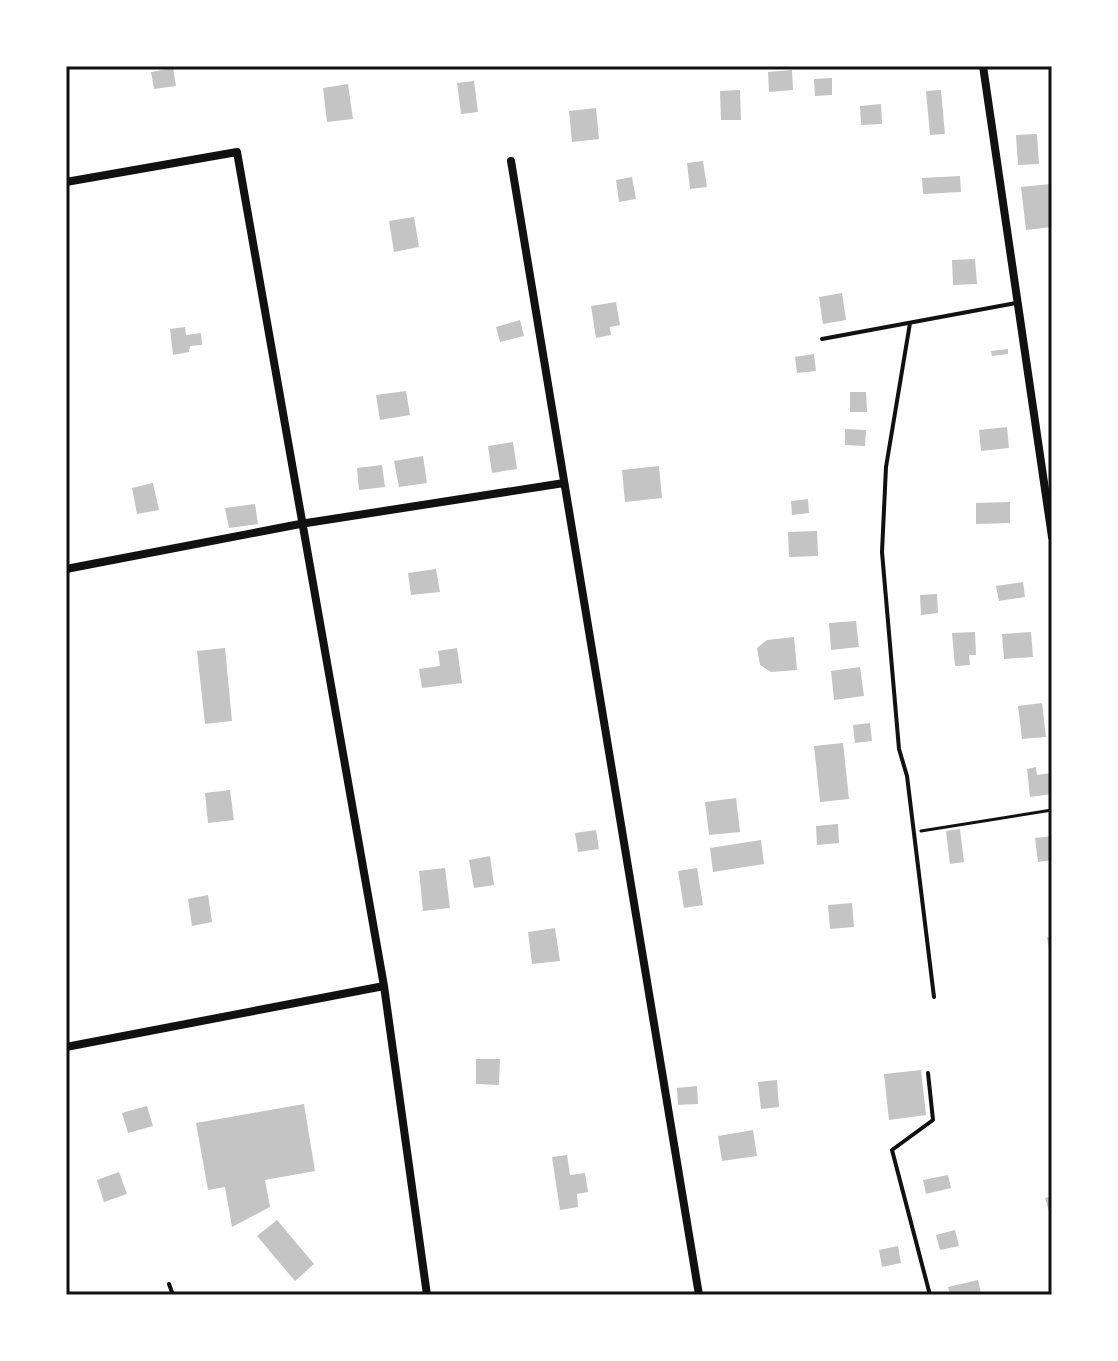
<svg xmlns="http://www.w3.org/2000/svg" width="1118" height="1361" viewBox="0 0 1118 1361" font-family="'Source Serif 4',serif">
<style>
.building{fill:#c4c4c4}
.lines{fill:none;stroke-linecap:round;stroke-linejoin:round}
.path{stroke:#111;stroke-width:3}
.service{stroke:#111;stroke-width:4}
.minor{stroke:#111;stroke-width:8}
.neatline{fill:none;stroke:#111;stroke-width:3}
</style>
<rect width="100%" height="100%" fill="#fff"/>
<path class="building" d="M173 68 176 86 154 89 151 72Z
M792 70 793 90 769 92 768 72Z
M832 78V95L815 96 814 79Z
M474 81 478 112 461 114 457 83Z
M348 84 353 119 327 122 323 88Z
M740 90 741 120H721L720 91Z
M941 90 945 134 930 135 926 91Z
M881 104 882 124 861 125 860 106Z
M596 108 599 139 572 142 569 111Z
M1037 134 1039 164 1018 165 1016 135Z
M703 161 707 187 690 189 687 163Z
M960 176 961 192 923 194 922 178Z
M632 177 636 199 619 202 616 180Z
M1051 184 1052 227 1026 230 1021 187Z
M414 217 419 247 394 252 389 221Z
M975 259 977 284 953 285 952 260Z
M842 293 846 320 823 324 819 297Z
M616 302 620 325 610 327 611 335 596 338 591 306Z
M520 320 524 336 500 342 496 327Z
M185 327 186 335 201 333 202 345 190 346 189 352 173 355 170 329Z
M1008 349V354L992 356 991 351Z
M814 354 816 371 797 373 795 357Z
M406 391 410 415 380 420 376 395Z
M850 392H866L867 412H850Z
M1007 427 1009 448 981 451 979 430Z
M845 429 866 430 865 446 845 445Z
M513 442 517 469 492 473 488 446Z
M423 456 427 483 399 487 394 461Z
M382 465 385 487 359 490 357 468Z
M659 466 662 498 625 502 622 470Z
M153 483 159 510 137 514 132 488Z
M808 499 809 513 792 515 791 501Z
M1010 502V523L976 524V503Z
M255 504 258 524 229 528 225 508Z
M817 531 818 556 789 557 788 532Z
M436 569 440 592 411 595 408 573Z
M1023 582 1025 597 999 601 996 586Z
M937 594 938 613 921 615 920 595Z
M856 621 859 647 831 650 829 623Z
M975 632 976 655H969L970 665 955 666 952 633Z
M1031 632 1033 657 1004 659 1002 634Z
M794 637 797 670 771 672 760 665 757 648 767 640Z
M225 648 232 721 205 724 197 651Z
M457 648 462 683 422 688 419 669 440 666 438 651Z
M860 667 864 696 834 700 831 671Z
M1042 703 1046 737 1022 739 1018 706Z
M870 723 872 741 855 743 853 725Z
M843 743 849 799 820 802 814 746Z
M1036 767 1037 775 1050 773 1052 794 1030 797 1027 769Z
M230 790 234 820 208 823 205 793Z
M736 798 740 832 709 835 705 802Z
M838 824 839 843 817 845 816 826Z
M960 829 964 862 950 864 946 831Z
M596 830 599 849 578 852 575 833Z
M1052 836V860L1038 862 1035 838Z
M761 840 764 864 713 872 710 848Z
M490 856 494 885 474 888 469 860Z
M445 868 450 908 423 911 419 871Z
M697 868 703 905 684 908 678 871Z
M208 895 212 922 192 926 188 899Z
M852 903 854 927 830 929 828 905Z
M555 928 560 961 532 964 528 932Z
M1052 936V956L1050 957 1047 937Z
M476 1059H500L499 1085 476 1084Z
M921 1070 926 1115 889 1120 884 1074Z
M777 1080 779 1107 761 1109 758 1082Z
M697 1086 698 1104 678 1105 677 1088Z
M304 1104 315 1171 265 1180 270 1207 232 1227 225 1187 208 1190 196 1123Z
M147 1106 153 1126 128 1133 122 1113Z
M753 1130 757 1156 722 1161 718 1136Z
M567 1155 570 1175 585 1173 588 1192 577 1194 578 1207 560 1210 552 1157Z
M119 1172 127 1194 104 1202 97 1180Z
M948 1175 951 1188 926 1194 923 1180Z
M1052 1196V1217H1051L1045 1198Z
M277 1220 314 1264 295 1281 257 1236Z
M955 1230 959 1246 940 1250 936 1235Z
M898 1246 901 1263 882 1267 879 1250Z
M978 1280 981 1293 950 1295 948 1287Z"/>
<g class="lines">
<path class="path" d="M921 831 1052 810"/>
<path class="service" d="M910 323 886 467 882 552 899 749 907 776 934 997
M822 339 1016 303
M928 1073 933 1120 892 1150 930 1295
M169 1284 173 1295"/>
<path class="minor" d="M983 66 1052 537
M511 161 699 1295
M66 182 237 152 384 986 427 1295
M66 569 300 524 564 483
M66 1047 384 986"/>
</g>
<rect width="1118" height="1361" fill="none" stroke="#ffffff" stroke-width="136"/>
<rect x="68" y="68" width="982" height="1225" class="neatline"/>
</svg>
